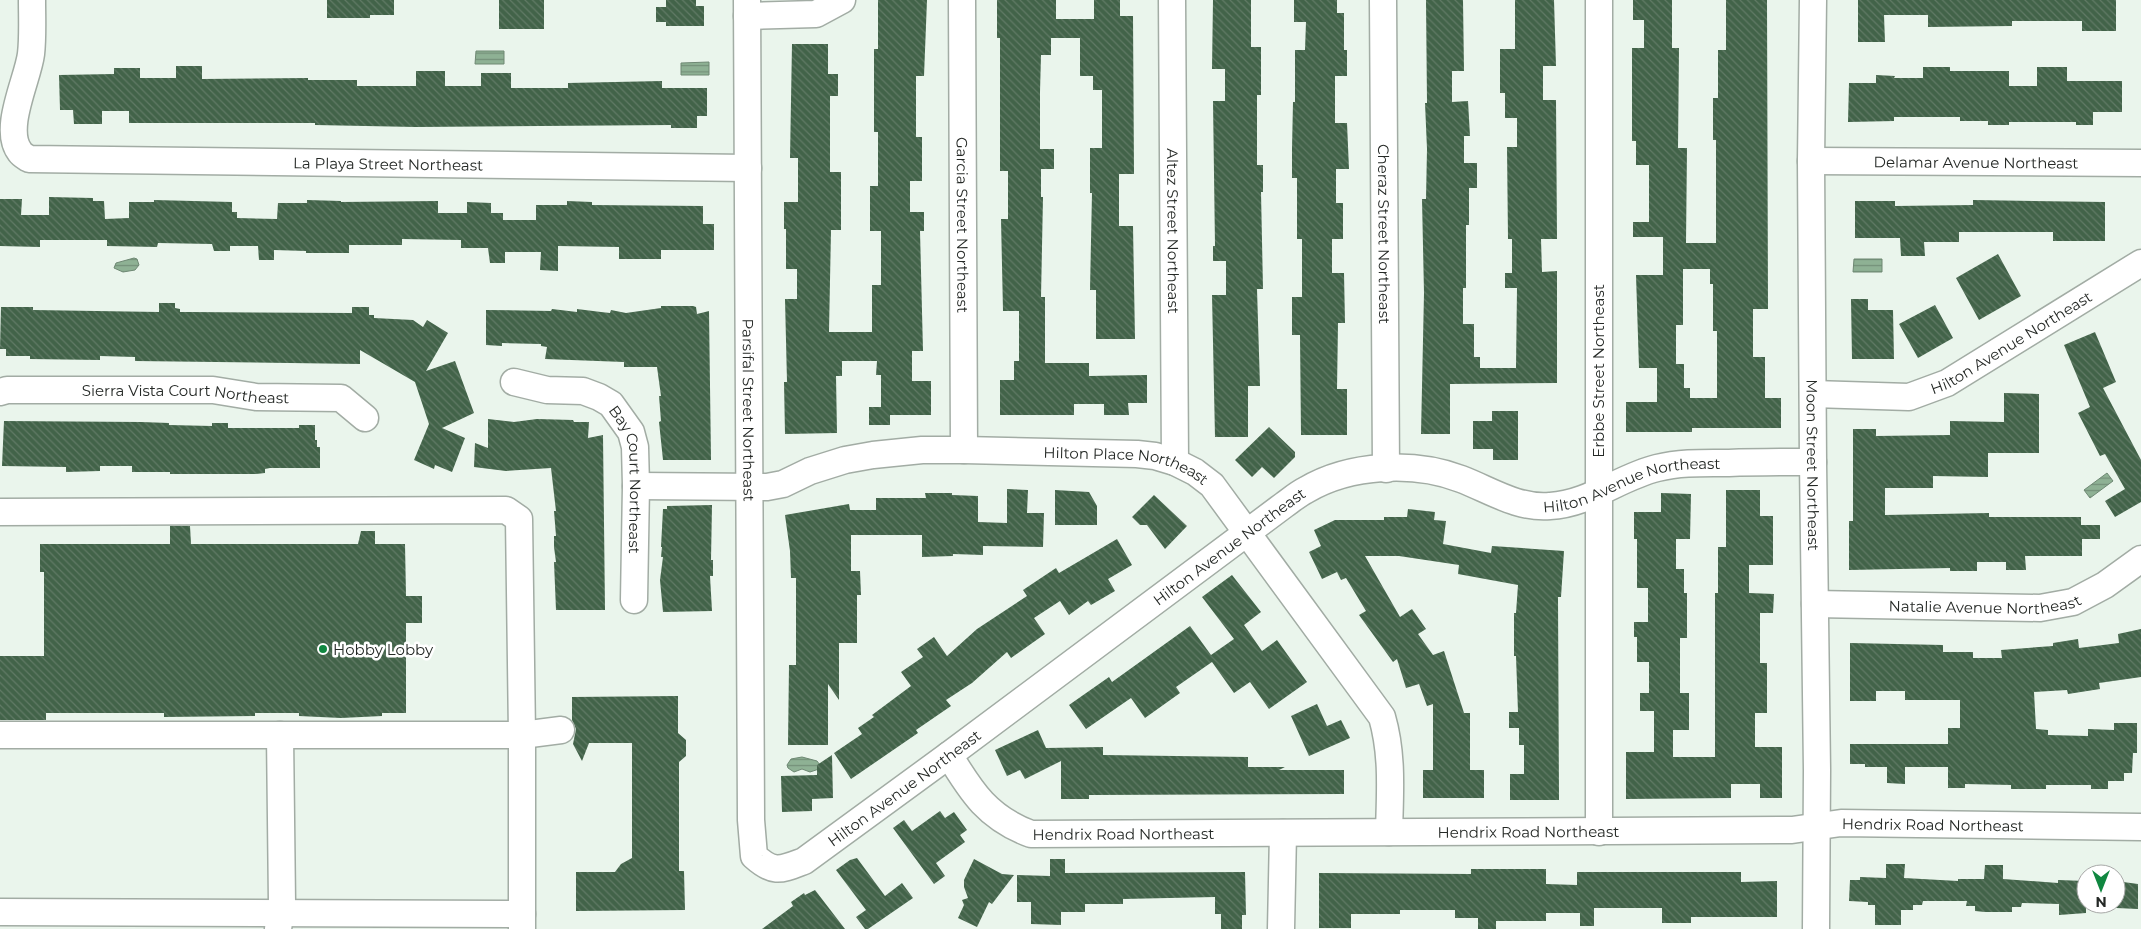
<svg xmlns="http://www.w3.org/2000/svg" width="2141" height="929" viewBox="0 0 2141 929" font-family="Montserrat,sans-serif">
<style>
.water{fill:url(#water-rules);stroke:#6e8873}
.building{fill:url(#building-back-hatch);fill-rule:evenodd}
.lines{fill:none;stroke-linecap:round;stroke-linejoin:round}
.minor-casing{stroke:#a2aca4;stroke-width:29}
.minor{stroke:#fff;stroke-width:26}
.poi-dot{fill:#108740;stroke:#fff;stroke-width:2}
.labels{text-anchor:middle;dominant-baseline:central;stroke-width:5;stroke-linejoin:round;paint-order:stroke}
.street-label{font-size:15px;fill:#252926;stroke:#fff}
.poi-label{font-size:15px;fill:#252926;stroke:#fff;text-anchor:start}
</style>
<defs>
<pattern id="water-rules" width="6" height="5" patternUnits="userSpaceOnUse" patternTransform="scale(1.25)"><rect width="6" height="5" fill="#8eb194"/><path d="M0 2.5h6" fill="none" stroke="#749079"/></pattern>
<pattern id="building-back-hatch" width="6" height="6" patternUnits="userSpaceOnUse" patternTransform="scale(1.25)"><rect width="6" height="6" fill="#426349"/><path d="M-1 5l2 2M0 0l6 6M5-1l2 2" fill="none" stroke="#617a66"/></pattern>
</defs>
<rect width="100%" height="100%" fill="#eaf5ec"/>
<path class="water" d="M476 51H504V64H475Z
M709 62V75H681V63Z
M134 258 137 259 139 265 135 270 123 272 114 268 116 263Z
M1854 259H1882V272H1853Z
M2107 473 2113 481 2090 498 2084 490Z
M802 757 817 761 820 765 819 769 810 772 802 769 794 772 788 768 787 765 791 759Z"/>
<path class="building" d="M327 0H394V15H370V18H327Z
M499 0H544V29H499Z
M666 0H696V6H704V26H666V22H656V7H666Z
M878 0H927L924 76H916V137H922V181H910V212H924V231H920L923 351H912V381H931V415H890V425H869V407H881V375H876L877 361H842V376H836L837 433 785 434 784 382H787L785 299H797V269H786V229H784V202H798V158H790L792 44H828V74H838V96H830V172H841V230H831L829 332H872V285H881V231H870V186H878V132H874V49H878Z
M997 0H1056V19H1094V0H1120V16H1133L1134 174H1119V226H1133L1135 339H1096V290H1090L1092 193H1090V148H1102V90H1093V76H1080V38H1051V55H1041L1040 92V149H1054V169H1041V197H1043L1041 297H1045V363H1089V376L1147 375V403H1128L1129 415H1104V404H1074V415H1000V380H1014V361H1019V311H1003L1001 219H1008V171H1000V38H997Z
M1213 0H1251V47H1261V95H1257V165H1263V192H1261L1263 289H1257L1260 386H1248V437H1215L1212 295H1226V261H1213V246H1215L1213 101H1225V69H1212Z
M1294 0H1337V13H1344V50H1347V76H1335V123H1347L1349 169H1336V203H1343V239H1332V273H1344L1345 323H1338L1337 389H1347V435H1301L1300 335H1292V297H1302V239H1297V178H1292V149L1293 102H1295V50H1305L1306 22H1294Z
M1426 0H1463L1464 71H1452V102L1468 101 1470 136H1464V163H1477V188H1469V225H1466V288H1463V324H1474V357H1480V368H1516L1517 288H1505V273H1512V239H1508L1507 147H1517V118H1505V93H1500V49H1515V0H1554L1556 66H1543V100H1556L1557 239H1541L1542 272 1557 271V383L1450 384V434H1421L1424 293 1422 199H1426L1427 149 1425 103H1427Z
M1633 0H1672V48H1679L1678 148H1687L1686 243H1716V140H1713V98H1718V50H1726V0H1767L1768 309H1753V357H1765V398H1781V428H1692V432H1626V402H1657V368H1639L1636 275H1663V237H1633V222H1649V165H1636V141H1632V48H1644V20H1633ZM1683 269H1710V284H1713V331H1717V398H1690V388H1684V364H1676V325H1683Z
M1858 0H2116V31H2082V21H2012V26L1928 27V15H1884L1885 42H1858Z
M176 66H202V79L308 78V80H357V86H416V71H445V86H481V73H511V88H568V83L662 81V88H707V116H697V128H671V125L416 127 315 125V123H129V111H102V124H74L73 110H60L59 75 114 74V68H140V78H176Z
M1923 67H1950V71H2009V86H2037V67H2067V81H2122V112H2093V125H2076V122H2009V125H1988V121H1960V117H1894V121L1848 122 1849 83H1876V75L1895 76 1894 78H1923Z
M49 197 93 198V201H104L105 219 129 218V202H154V200L232 202V212H237V218L277 219 278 203H307V200L341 201V202L438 201V213H467V202L491 203V213H503V220H536V205H567V201L592 202V205L703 206V224H714V250H661V259H619V247L558 246V271L540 270 541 252H505V263H490L488 248H461V240L402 239V245H349V253H306V251L274 250V260H259L258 246H230V251H214L212 244 158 243 157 247 107 246V240H40V247L0 246V199H22L21 215H49Z
M1973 200 2105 202V241H2053V232H1959V242H1924L1925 256H1901L1900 238H1855V201H1895V206L1973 205Z
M1998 254 2021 296 1979 320 1956 278Z
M1851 299H1868V310H1893L1894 359H1852Z
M159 303H175V308L180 309V312H189L352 313V307H369V315H374V318L413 320 423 327 427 320 448 333 426 371 455 361 474 413 442 428 465 438 452 472 435 465 434 469 414 460 429 424 415 382 360 350V364L135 361V357L100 356V360L30 359V356H6V349H0L1 307H33V310L159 312Z
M1935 305 1953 338 1918 358 1899 324Z
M661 306H693L696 307 697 314 709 311 711 460H663L659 422 661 421 659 396H661L657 367H624V362L545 359 547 347 541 346V344L502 343V346L486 345V310L551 311 552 309 577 312V309L601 312 610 313 611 310 626 313 661 308Z
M2095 332 2116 382 2103 388 2141 460V502L2115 517 2105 501 2125 489 2105 454 2100 456 2078 413 2090 407 2064 345Z
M2004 393 2039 394V453H1988V477L1933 476V488H1885V515L1989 513V517H2081V525H2100V539H2082V556H2025L2026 570H2006V562H1977V571H1950V568L1849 570V521H1853V429H1876V436L1950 435V421L2004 422Z
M1492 411H1518V460H1493V449H1473V421H1492Z
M488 419 514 422 537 419 573 420 574 422H589L588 438 603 435 605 610H556L554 562H556L554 547V536H556L554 511H556L551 468 506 471 474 467 475 443 488 448Z
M4 421 141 422 169 423V425L212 426V423H228V428H299V425H315V440H317V447H320V468H270L265 469V473L256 474H170V472H132V466H100V471L66 472V467L2 466Z
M1269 427 1295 452V457L1274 478 1262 467 1252 477 1235 460Z
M1007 489 1028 490 1027 513H1044L1043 547 983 546V555L953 554V556L922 557V535H851V571H860L861 595H857V643H839V700L828 684V745H788L789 665H796V578H791L790 551 785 515 849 504 850 510H876V498H926L925 493H952V495L978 496V522L1007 523Z
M1055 490 1089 492 1097 506V525H1055Z
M1726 490H1760V516H1773V565H1749V593L1774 594 1773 613H1760V663H1767V713H1755V747H1782V798H1760V784H1731V798L1626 799V752H1654V711H1640V693H1649V662H1637V637H1634V622H1648V588H1637V539H1634V512H1661V493L1691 494 1690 539H1676V569H1684V593H1687V638H1680V693H1689V730H1673V757H1715V593H1718V547H1726Z
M1154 495 1187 526 1165 549 1147 525H1140L1132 517Z
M712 505 711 560H713V576H710L712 611 663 612 660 580 663 557H661L662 547H661L663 509H667V506Z
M1408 509 1435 512 1434 520 1446 521 1443 544 1491 553 1492 546 1564 551 1561 597H1558L1559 800H1510V774H1524V745H1519V728H1509V712H1518L1516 656H1514V613H1516L1518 585 1458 574 1459 565 1399 556H1365L1400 617 1412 609 1426 629 1418 634 1433 655 1444 651 1464 713H1470V770H1484V798H1423V770H1433V704L1427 706 1419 684 1406 688 1397 659 1393 662 1359 615 1366 611 1346 578 1341 580 1337 572 1322 579 1309 552 1321 546 1314 530 1335 520H1384V517H1407Z
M170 526H190L191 544H358L361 531H375V544H405L406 596H422V623H406V713H382V716L341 718 299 716V713H255V716L164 717V713H46V720H0V656H44V572H40V544H170Z
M1117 539 1132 565 1108 579 1115 591 1091 605 1088 601 1069 615 1060 601 1034 618 1045 634 1011 658 1007 652 972 683 946 700 951 706 916 730 918 733 851 779 834 753 862 734 858 728 874 717 872 715 911 686 901 672 923 657 917 649 934 637 947 656 977 629 1027 596 1023 590 1056 568 1059 573Z
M1232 575 1261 612 1244 625 1262 651 1277 640 1307 682 1269 709 1250 682 1234 693 1212 662 1176 687 1180 693 1145 718 1131 698 1086 729 1069 705 1109 677 1112 682 1190 626 1211 655 1234 639 1202 597Z
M2141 629V677L2099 683 2100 689 2068 694 2067 690 2034 692 2036 729 2048 730V735L2088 736V729L2114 730V723H2137V753H2133L2132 773H2124V781H2108V789H2091V785H2046V789H2011V785L1965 784V788H1948V767H1905V784L1887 783V767H1865V764H1850V744H1948V728H1960V700H1905V691H1876V701H1850V643L1943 645V652H1973V658H2002L2001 650 2053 646V643L2078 639 2079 648 2119 643 2118 634Z
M678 696V733L686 740V756L679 762V871H684L685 910 576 911V872H615L621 864 632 858V743H589L582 761 573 744 576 729 572 720V697Z
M1317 704 1327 726 1341 720 1350 738 1309 756 1291 716Z
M1038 730 1046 748 1103 747V755L1248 757V767H1285L1279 770H1344V794L1089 795V799H1061V761L1025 779 1020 770 1007 776 995 750Z
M832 755 833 798 812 799V811L782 812 781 776 817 775V765Z
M940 811 945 818 954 812 967 830 960 835 965 842 936 863 945 876 934 884 893 828 904 820 912 831Z
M857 858 885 896 902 883 913 898 868 929H865L856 917 866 910 836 870 850 860Z
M974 859 1002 874 1014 875 992 904 989 902 977 927 958 918 964 905 962 900 968 898 964 887V880Z
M1050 859H1065V873L1245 872 1246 915H1242V929H1221V914H1215V897L1123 899V904H1085V912H1061V925L1031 924V902H1017V875L1050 876Z
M1886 864H1905L1904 878 1958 881V879H1984L1985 865H2003V879L2058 883V880L2086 881V913L2059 915V904L2022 903 2021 907H2012V912H1985L1975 911V906H1966L1967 901H1923L1922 905H1913V910H1901V925H1875V905H1868V902L1849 901 1850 880H1860V877L1886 878Z
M1471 869H1546V884L1577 885V872H1741V882L1777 881V917H1691V923H1662V908H1594V926H1580V913H1546V921H1496V929H1478V918H1455V910H1400V914H1351V928H1319V873L1471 874Z
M2116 881 2138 884V909L2116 908Z
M815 890 845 929H762L793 906 791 902 804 893 805 895Z"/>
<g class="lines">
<g class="minor-casing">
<g id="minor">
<path id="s1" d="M32 0C32 18 33 37 31 54 28 79 2 129 20 152 22 155 26 157 29 159L748 168"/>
<path id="s2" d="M747 0 751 820 754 856C774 874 780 870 804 861L949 755 1284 505C1291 500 1298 494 1306 490 1350 464 1414 461 1461 479 1490 490 1518 509 1550 506 1589 504 1620 477 1657 468 1681 462 1704 463 1729 463 1757 462 1785 462 1813 462"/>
<path id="s3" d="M962 0 964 450"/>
<path id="s4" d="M1172 0 1175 462"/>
<path id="s5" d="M1383 0 1386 469"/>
<path id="s6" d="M1813 0 1811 161 1813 462 1817 770 1816 929"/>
<path d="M747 16 816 14 842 0"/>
<path id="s7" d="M1811 161 2141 163"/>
<path id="s8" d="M514 382 547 390 583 391 599 397 611 404 631 432 635 447 636 486 634 600"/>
<path id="s9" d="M0 392 7 390H213L256 397 341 398 365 418"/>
<path id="s10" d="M1813 394 1909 397 1947 383 2141 263"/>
<path id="s11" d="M636 486 767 487 783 484 810 471 845 460 873 455 922 450H964L1137 454 1155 456 1175 462 1195 472 1212 485 1382 717C1393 755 1390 793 1389 832"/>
<path d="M0 512 506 510 519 519 522 735V929"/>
<path id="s12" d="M1815 604 2040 608 2073 602 2105 585 2141 559"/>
<path d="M0 735H522L561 730"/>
<path id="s13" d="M949 755C972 793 988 818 1031 834L1792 830 1841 823 2141 827"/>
<path d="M1599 832V0"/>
<path d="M0 912 522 914"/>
<path d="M278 929 282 903 280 735"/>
<path d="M1281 929 1283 833"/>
</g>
</g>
<use href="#minor" class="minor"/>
</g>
<circle class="poi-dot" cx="323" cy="649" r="5"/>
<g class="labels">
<g class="street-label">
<text stroke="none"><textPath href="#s7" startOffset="165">Delamar Avenue Northeast</textPath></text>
<text stroke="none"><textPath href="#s1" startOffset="526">La Playa Street Northeast</textPath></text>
<text stroke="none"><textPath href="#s3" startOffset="225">Garcia Street Northeast</textPath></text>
<text stroke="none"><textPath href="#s4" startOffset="231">Altez Street Northeast</textPath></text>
<text stroke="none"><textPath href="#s5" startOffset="234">Cheraz Street Northeast</textPath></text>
<text stroke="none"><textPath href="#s10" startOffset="212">Hilton Avenue Northeast</textPath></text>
<text transform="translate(1598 371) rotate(-90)">Erbbe Street Northeast</text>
<text stroke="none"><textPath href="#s9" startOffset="186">Sierra Vista Court Northeast</textPath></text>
<text stroke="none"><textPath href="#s2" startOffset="410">Parsifal Street Northeast</textPath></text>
<text stroke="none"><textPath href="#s6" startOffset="465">Moon Street Northeast</textPath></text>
<text stroke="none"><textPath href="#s11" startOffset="498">Hilton Place Northeast</textPath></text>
<text stroke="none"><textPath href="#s8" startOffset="181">Bay Court Northeast</textPath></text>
<text stroke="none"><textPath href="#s2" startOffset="1875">Hilton Avenue Northeast</textPath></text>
<text stroke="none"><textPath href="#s2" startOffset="1440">Hilton Avenue Northeast</textPath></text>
<text stroke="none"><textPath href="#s12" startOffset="170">Natalie Avenue Northeast</textPath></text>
<text stroke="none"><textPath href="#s2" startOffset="1035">Hilton Avenue Northeast</textPath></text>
<text stroke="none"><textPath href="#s13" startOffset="1019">Hendrix Road Northeast</textPath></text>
<text stroke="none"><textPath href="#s13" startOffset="209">Hendrix Road Northeast</textPath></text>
<text stroke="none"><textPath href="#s13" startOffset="614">Hendrix Road Northeast</textPath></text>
</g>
<g class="poi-label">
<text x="333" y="649">Hobby Lobby</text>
</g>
</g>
<g transform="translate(2101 889) rotate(180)"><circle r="24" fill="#ffffff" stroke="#a8a9a8"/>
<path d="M0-4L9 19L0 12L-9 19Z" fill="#108740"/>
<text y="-8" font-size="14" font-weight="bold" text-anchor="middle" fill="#252926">N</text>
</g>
</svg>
